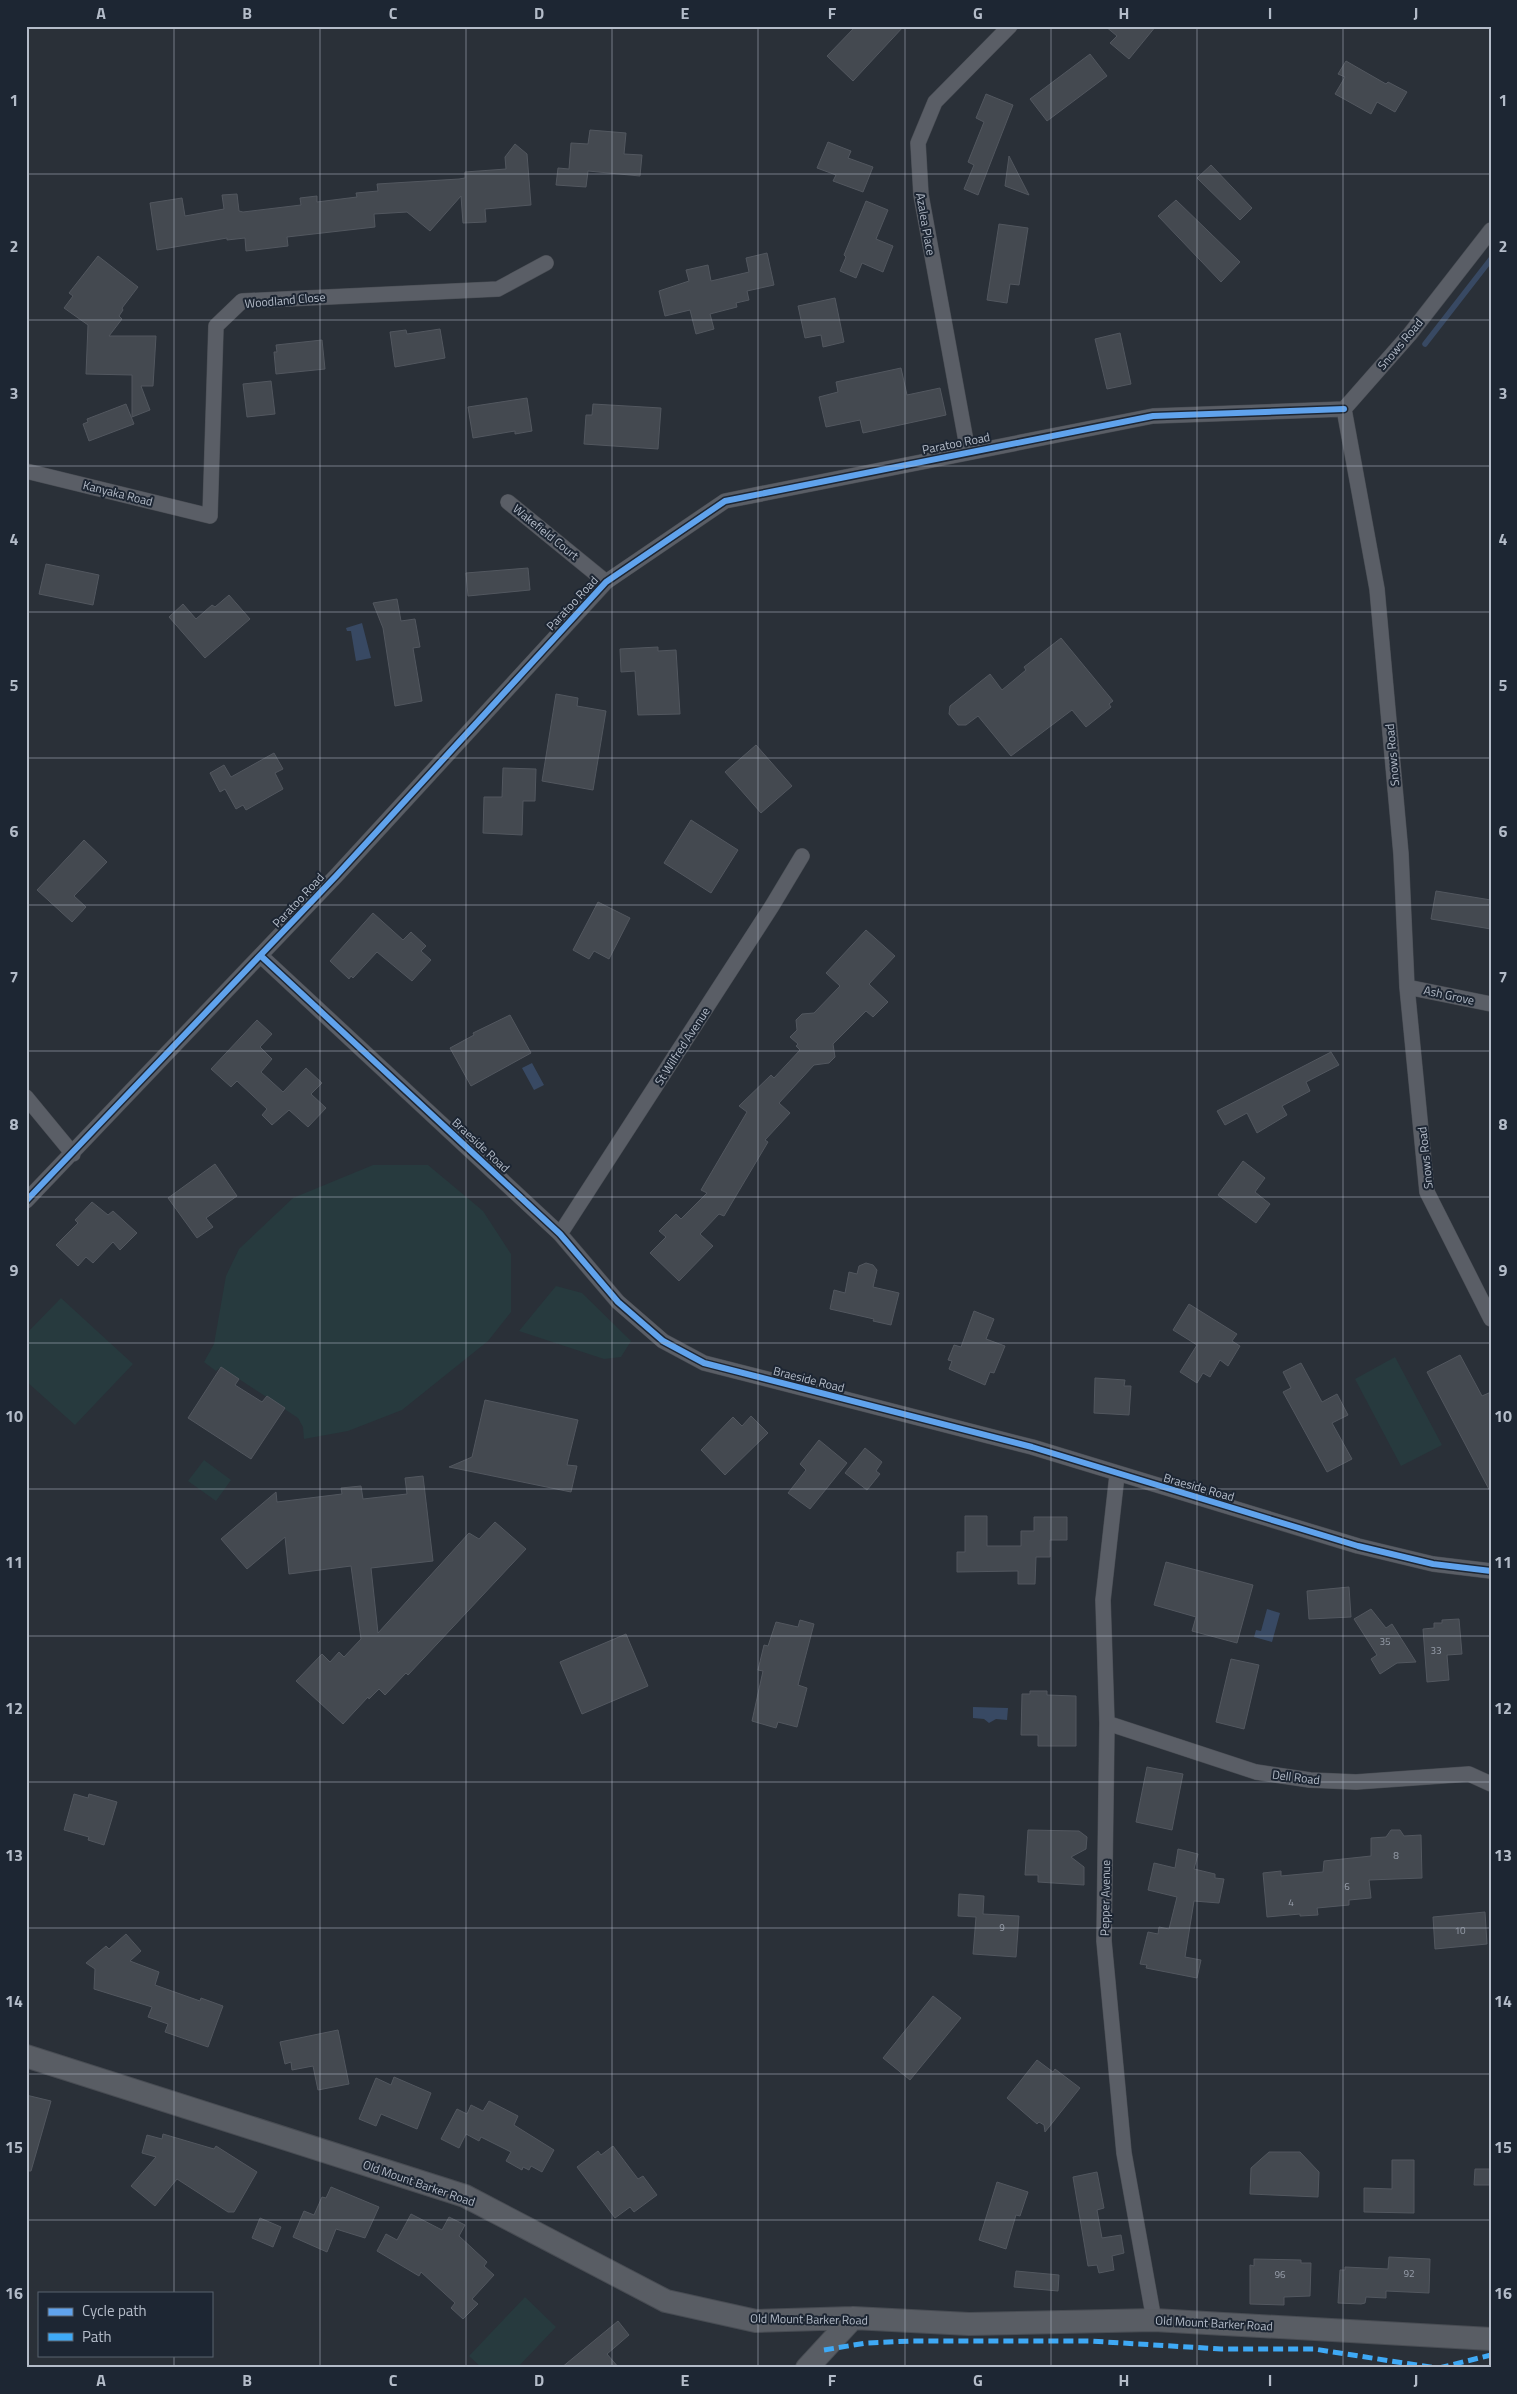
<svg xmlns="http://www.w3.org/2000/svg" width="1517" height="2394" viewBox="0 0 1517 2394" font-family="'Titillium Web',sans-serif">
<style>
.green{fill:#273a3e}
.water{fill:#384963}
.lines{fill:none;stroke-linecap:round;stroke-linejoin:round}
.stream{stroke:#384963;stroke-width:5.5}
.building{fill:#444950;stroke:#52575f}
.street-casing{stroke:#484c53;stroke-width:16}
.secondary-casing{stroke:#484c53;stroke-width:24}
.street{stroke:#5a5e66;stroke-width:15}
.secondary{stroke:#595d64;stroke-width:22}
.quiet{stroke:#3fa9f5;stroke-width:5;stroke-dasharray:10 5;stroke-linecap:butt}
.cycleway-casing{stroke:#1d2633;stroke-width:9}
.cycleway{stroke:#60a3ed;stroke-width:6}
.grid{fill:none;stroke:#b4bcc9;stroke-width:1;stroke-opacity:0.55}
.labels{text-anchor:middle;dominant-baseline:central;stroke-width:4;stroke-linejoin:round;paint-order:stroke}
.number-label{font-size:10px;fill:#989fab}
.street-label{font-size:12px;fill:#b4bcc9;stroke:#1d2633}
.neatline{fill:none;stroke:#b4bcc9;stroke-width:2}
.grid-label{font-size:16px;text-anchor:middle;font-weight:bold;fill:#b4bcc9}
</style>
<rect width="100%" height="100%" fill="#2a3038"/>
<path class="green" d="M373 1165H428L483 1211 511 1254V1312L488 1341 402 1410 348 1431 304 1439 303 1427 298 1418 221 1367 216 1371 204 1362 214 1344 226 1276 239 1249 293 1198Z
M556 1286 582 1293 631 1341 621 1357 604 1359 519 1331Z
M61 1298 133 1364 75 1425 26 1381V1334Z
M1395 1357 1442 1445 1401 1466 1355 1379Z
M204 1460 231 1480 216 1501 188 1481Z
M525 2297 556 2327 517 2368H482L469 2356Z"/>
<path class="water" d="M362 623 371 658 356 661 351 631H347L346 628Z
M532 1063 544 1085 534 1090 522 1068Z
M1267 1609 1280 1613 1272 1642 1254 1637 1256 1630 1261 1631Z
M973 1707 1008 1708 1007 1720 996 1719 989 1723 984 1719 973 1718Z"/>
<g class="lines">
<path class="stream" d="M1425 344 1491 259"/>
</g>
<path class="building" d="M856 26H904L853 81 827 56Z
M1105 26H1156L1129 59 1110 43 1117 36Z
M1090 54 1107 76 1047 121 1030 99Z
M1346 61 1386 84 1388 82 1407 92 1395 112 1377 102 1371 114 1335 94 1345 77 1338 74Z
M986 94 1013 105 978 195 964 189 974 165 968 162 984 122 976 118Z
M590 130 626 133 624 154 642 155 640 176 588 171 586 187 556 185 558 168 569 169 571 143 588 144Z
M828 142 851 151 848 158 873 167 863 192 833 181 836 175 817 168Z
M515 144 527 154 531 205 485 209 486 222 463 223 461 196 430 231 407 212 374 214 375 227 287 237 288 246 246 251 245 238 227 240V238L157 250 150 203 182 198 185 216 224 209 222 195 237 194 239 211 243 212 301 205 300 198 317 196V202L357 197 356 193 378 191 377 184 459 179 465 178V172L506 169 505 157Z
M1009 156 1029 195 1005 186Z
M1211 165 1252 208 1240 220 1197 178Z
M1176 200 1240 262 1221 282 1158 216Z
M866 201 888 210 876 239 893 246 883 272 862 263 856 278 840 271 846 257 844 255Z
M999 224 1028 228 1019 285 1010 284 1007 303 987 300Z
M767 253 774 285 747 291 749 300 736 303 737 307 710 314 714 329 696 334 690 310 665 316 659 291 689 281 686 270 708 265 711 281 749 272 746 258Z
M98 256 138 287 122 308 123 310 119 316 122 319 109 336H156L153 386H141L150 410 132 417V375L86 374 88 325 64 308 73 296 69 293Z
M835 298 844 342 823 347 821 335 805 338 798 306Z
M440 329 445 358 395 367 390 332 406 330 407 334Z
M1120 333 1131 384 1107 389 1095 339Z
M322 340 325 369 276 374 274 352H277L276 345Z
M901 368 907 395 940 388 946 415 863 433 860 420 826 427 819 397 838 392 836 382Z
M271 381 275 414 247 417 243 384Z
M527 398 532 431 515 434V431L473 438 468 407Z
M126 404 134 424 89 441 83 424 88 422 87 419Z
M593 404 661 408 658 449 584 444 586 415H592Z
M46 564 99 575 93 605 39 594Z
M528 568 530 590 468 596 466 573Z
M229 595 250 619 205 658 169 617 183 604 196 619 212 605 215 607Z
M397 599 401 621 415 619 420 647 413 648 422 701 395 706 383 628 373 603Z
M1061 638 1113 701 1109 704 1111 707 1086 727 1072 710 1011 756 978 716 966 725H958L949 714 950 706 990 674 1002 690 1026 670 1024 667Z
M658 647V651L676 650 680 714 638 715 635 671 621 672 620 649Z
M556 694 578 698 577 706 606 711 593 790 542 781Z
M756 745 792 786 761 813 725 772Z
M274 753 283 769 275 773 283 789 246 810 243 805 236 809 225 789 220 792 210 773 224 765 231 777Z
M503 768 536 769 535 801H523L522 835 483 833 484 797H502Z
M691 820 738 850 711 893 664 863Z
M84 840 107 862 74 896 86 907 72 922 37 890Z
M1436 891 1491 900V929L1431 919Z
M598 902 630 918 609 959 594 951 589 959 573 950Z
M373 913 403 940 411 932 426 946 421 951 431 960 412 981 377 952 353 978 351 976 349 979 330 961Z
M866 930 895 956 869 984 888 1002 873 1017 866 1011 833 1044 835 1057 829 1063 814 1065 779 1103 790 1113 765 1140 768 1142 724 1216 719 1214 700 1234 713 1246 679 1281 650 1253 666 1237 659 1231 676 1214 681 1219 707 1193 701 1190 747 1112 739 1106 771 1075 774 1078 800 1050 796 1046 798 1044 790 1037 797 1030 796 1020 802 1014 814 1013 840 986 826 973Z
M510 1015 531 1053 471 1086 450 1048 474 1035 473 1033Z
M257 1020 272 1034 260 1047 272 1059 261 1072 283 1092 306 1068 322 1083 311 1094 326 1108 308 1127 289 1110 272 1125 262 1115 267 1109 237 1081 231 1087 211 1069Z
M1331 1052 1339 1065 1306 1082 1310 1091 1282 1106 1287 1115 1257 1133 1247 1113 1225 1125 1217 1111Z
M1243 1161 1265 1178 1255 1192 1270 1204 1256 1223 1218 1195Z
M215 1164 237 1196 206 1218 213 1227 197 1238 168 1198Z
M92 1202 108 1215 113 1211 137 1233 120 1250 113 1242 93 1263 86 1257 78 1266 56 1245 78 1223 75 1220Z
M866 1263 873 1265 877 1270 873 1287 899 1293 891 1325 873 1321 874 1319 830 1309 834 1290 845 1293 849 1272 857 1274 859 1266Z
M1189 1304 1237 1334 1232 1341 1240 1346 1228 1366 1220 1360 1210 1377 1203 1373 1197 1383 1180 1372 1197 1345 1173 1330Z
M974 1311 994 1319 986 1339 1005 1346 994 1373 990 1372 985 1385 949 1369 952 1361 948 1360 954 1345 961 1347Z
M1460 1355 1482 1396 1491 1392V1493L1427 1372Z
M1301 1363 1322 1402 1337 1394 1348 1415 1332 1423 1352 1459 1327 1472 1283 1392 1291 1388 1283 1372Z
M221 1367 239 1379 235 1385 262 1402 267 1396 285 1408 251 1459 188 1418Z
M1095 1378 1125 1380 1124 1386H1131L1129 1415 1094 1413Z
M485 1400 578 1420 567 1465 577 1466 571 1492 449 1467 472 1457Z
M751 1416 768 1433 725 1475 701 1450 733 1417 742 1426Z
M819 1440 847 1463 810 1509 788 1493 806 1470 800 1464Z
M865 1448 882 1462 876 1471 880 1474 867 1490 845 1473Z
M423 1476 433 1561 371 1568 378 1633 469 1533 479 1539 495 1522 526 1549 408 1675 406 1673 385 1695 379 1689 369 1699 368 1697 343 1724 296 1681 322 1654 330 1662 339 1652 344 1657 361 1639 351 1566 289 1574 285 1537 247 1569 221 1539 276 1492 277 1502 342 1494 341 1488 361 1486 363 1499 407 1494 405 1478Z
M965 1516H987V1546H1021V1531H1034V1517H1067V1540H1050V1557H1036L1035 1584H1018V1571L957 1572V1552H965Z
M1166 1562 1253 1585 1237 1643 1192 1631 1196 1617 1154 1605Z
M1349 1587 1351 1617 1309 1619 1307 1591Z
M1371 1609 1386 1628 1392 1624 1416 1662 1397 1663 1380 1674 1371 1659 1377 1655 1354 1619Z
M1459 1619 1462 1654 1447 1655 1449 1680 1427 1682 1423 1629 1434 1628V1623H1442V1620Z
M800 1620 814 1624 798 1685 807 1688 797 1727 778 1722 776 1728 752 1721 763 1671 758 1670 764 1645 768 1646 776 1622 798 1627Z
M626 1634 648 1686 582 1714 560 1662Z
M1231 1659 1259 1665 1244 1729 1216 1722Z
M1030 1691H1047V1695L1076 1696V1746H1038V1735H1021L1022 1694H1030Z
M1147 1767 1183 1774 1172 1830 1136 1822Z
M74 1794 88 1798 89 1794 117 1802 104 1845 88 1840 89 1837 64 1830Z
M1028 1830 1079 1831 1087 1837 1086 1849 1071 1857 1084 1867V1885L1038 1882V1875H1025Z
M1391 1830H1400L1404 1836 1421 1835 1422 1878 1369 1880 1371 1898 1349 1900V1905L1317 1908 1318 1915 1300 1916V1914L1267 1917 1263 1873 1281 1871V1876L1323 1872 1324 1861 1371 1856V1838L1386 1837Z
M1178 1849 1198 1854 1194 1869 1215 1874V1878L1224 1879 1219 1903 1194 1901 1185 1957 1201 1960 1197 1978 1146 1968 1147 1965 1140 1964 1148 1932 1158 1934 1159 1927 1169 1929 1177 1897 1148 1890 1154 1863 1175 1868Z
M959 1894 984 1896 983 1914 1019 1916 1016 1957 973 1954 976 1917 958 1916Z
M1485 1912 1487 1944 1435 1949 1433 1917Z
M126 1934 141 1951 130 1961 159 1972 155 1985 200 2001 201 1998 223 2006 208 2047 165 2032 168 2024 148 2017 152 2007 94 1989 95 1969 86 1963 106 1946 109 1949Z
M933 1996 961 2018 910 2080 883 2058Z
M338 2030 349 2084 318 2090 313 2066 292 2070 291 2062 285 2064 280 2042Z
M1037 2060 1053 2072 1055 2069 1080 2088 1045 2132 1044 2125 1039 2122 1037 2124 1007 2098Z
M394 2077 431 2093 417 2129 381 2114 376 2126 359 2119 376 2078 391 2085Z
M26 2095 51 2101 31 2171H26Z
M489 2101 518 2116 514 2125 554 2150 542 2172 531 2166 529 2170 523 2167 522 2170 506 2161 511 2152 481 2137 479 2141 466 2134 459 2148 441 2139 457 2109 467 2114 471 2105 483 2111Z
M163 2134 214 2149 216 2146 257 2172 234 2212H228L177 2179 155 2206 131 2186 156 2157 142 2153 147 2135 162 2139Z
M613 2146 638 2179 643 2176 657 2195 634 2212 630 2207 615 2218 577 2167 598 2151 601 2155Z
M1269 2152H1300L1319 2172 1318 2197 1250 2194 1251 2168Z
M1392 2160H1414V2213L1364 2212V2188L1392 2189Z
M1475 2169H1491V2185H1474Z
M1097 2172 1104 2208 1097 2210 1102 2238 1121 2235 1124 2253 1112 2256 1114 2270 1099 2273 1097 2265 1088 2266 1073 2177Z
M997 2182 1028 2192 1020 2216 1016 2215 1006 2249 979 2240Z
M331 2187 379 2207 365 2238 336 2229 327 2252 293 2237 304 2211 314 2215 322 2197 326 2198Z
M411 2214 442 2230 449 2217 465 2225 459 2236 487 2262 484 2266 494 2275 472 2299 478 2304 463 2319 451 2308 455 2303 421 2272 419 2276 377 2251 386 2234 397 2240Z
M260 2218 281 2227 273 2247 252 2238Z
M1389 2257 1430 2259 1429 2293 1386 2291V2298L1366 2297 1365 2303 1361 2304 1338 2303 1340 2270H1345V2267L1388 2269Z
M1254 2259 1301 2260V2263H1311L1310 2296 1284 2297V2305L1250 2304V2265L1254 2266Z
M1016 2271 1059 2275 1058 2291 1014 2287Z
M618 2321 629 2335 607 2354 619 2368H561Z"/>
<g class="lines">
<g class="street-casing">
<path id="street" d="M1491 230 1410 334 1344 409 1377 589 1401 854 1407 987 1427 1192 1491 1319
M968 452 921 195 918 143 935 102 1010 26
M26 471 210 516 216 326 242 301 498 289 546 263
M508 502 606 582
M261 956 560 1234 618 1302 663 1341 704 1363 1032 1447 1358 1546 1433 1564 1491 1571
M1407 987 1491 1004
M26 1097 73 1154
M26 1201 336 876 606 582 725 501 1153 416 1344 409
M560 1234 772 906 802 856
M1117 1475 1103 1600 1107 1723 1104 1941 1124 2153 1154 2320
M1107 1723 1256 1772 1310 1780 1356 1782 1469 1774 1491 1784"/>
</g>
<g class="secondary-casing">
<path id="secondary" d="M26 2056 465 2196 666 2301 756 2321 853 2318 969 2324 1154 2320 1491 2339
M807 2368 853 2318"/>
</g>
<use href="#street" class="street"/>
<use href="#secondary" class="secondary"/>
<path class="quiet" d="M824 2350 866 2343 913 2341H1089L1221 2349H1314L1436 2368
M1439 2368 1491 2355"/>
<g class="cycleway-casing">
<path id="cycleway" d="M261 956 560 1234 618 1302 663 1341 704 1363 1032 1447 1358 1546 1433 1564 1491 1571
M26 1201 336 876 606 582 725 501 1153 416 1344 409"/>
</g>
<use href="#cycleway" class="cycleway"/>
</g>
<path class="grid" d="M174 26V2293M320 26V2368M466 26V2368M612 26V2368M758 26V2368M905 26V2368M1051 26V2368M1197 26V2368M1343 26V2368M26 174H1491M26 320H1491M26 466H1491M26 612H1491M26 758H1491M26 905H1491M26 1051H1491M26 1197H1491M26 1343H1491M26 1489H1491M26 1636H1491M26 1782H1491M26 1928H1491M26 2074H1491M26 2220H1491M174 2355V2368"/>
<g class="labels">
<g class="number-label">
<text x="1385" y="1641">35</text>
<text x="1436" y="1650">33</text>
<text x="1396" y="1855">8</text>
<text x="1347" y="1886">6</text>
<text x="1291" y="1902">4</text>
<text x="1002" y="1927">9</text>
<text x="1460" y="1930">10</text>
<text x="1409" y="2273">92</text>
<text x="1280" y="2274">96</text>
</g>
<g class="street-label">
<text transform="translate(926 224) rotate(80)">Azalea Place</text>
<text transform="translate(285 300) rotate(-5)">Woodland Close</text>
<text transform="translate(1400 344) rotate(-50)">Snows Road</text>
<text transform="translate(956 443) rotate(-11)">Paratoo Road</text>
<text transform="translate(118 493) rotate(14)">Kanyaka Road</text>
<text transform="translate(546 532) rotate(39)">Wakefield Court</text>
<text transform="translate(572 603) rotate(-47)">Paratoo Road</text>
<text transform="translate(1392 755) rotate(-95)">Snows Road</text>
<text transform="translate(298 900) rotate(-47)">Paratoo Road</text>
<text transform="translate(1449 995) rotate(12)">Ash Grove</text>
<text transform="translate(682 1046) rotate(-57)">St Wilfred Avenue</text>
<text transform="translate(481 1145) rotate(43)">Braeside Road</text>
<text transform="translate(1425 1158) rotate(-96)">Snows Road</text>
<text transform="translate(809 1379) rotate(14)">Braeside Road</text>
<text transform="translate(1199 1487) rotate(16)">Braeside Road</text>
<text transform="translate(1296 1777) rotate(7)">Dell Road</text>
<text transform="translate(1105 1898) rotate(-89)">Pepper Avenue</text>
<text transform="translate(419 2183) rotate(19)">Old Mount Barker Road</text>
<text transform="translate(809 2319) rotate(1)">Old Mount Barker Road</text>
<text transform="translate(1214 2323) rotate(3)">Old Mount Barker Road</text>
</g>
</g>
<rect width="1517" height="2394" fill="none" stroke="#1d2633" stroke-width="55"/>
<rect x="38" y="2292" width="175" height="65" fill="#1d2633" stroke="#59626f"/>
<rect x="48" y="2308" width="25" height="8" fill="#60a3ed" stroke="#59626f"/>
<text x="82" y="2316" font-size="15" fill="#b4bcc9">Cycle path</text>
<rect x="48" y="2333" width="25" height="8" fill="#3fa9f5" stroke="#59626f"/>
<text x="82" y="2342" font-size="15" fill="#b4bcc9">Path</text>
<rect x="28" y="28" width="1462" height="2338" class="neatline"/>
<g class="grid-label">
<text x="101" y="19">A</text>
<text x="247" y="19">B</text>
<text x="393" y="19">C</text>
<text x="539" y="19">D</text>
<text x="685" y="19">E</text>
<text x="832" y="19">F</text>
<text x="978" y="19">G</text>
<text x="1124" y="19">H</text>
<text x="1270" y="19">I</text>
<text x="1416" y="19">J</text>
<text x="14" y="106">1</text>
<text x="1503" y="106">1</text>
<text x="14" y="252">2</text>
<text x="1503" y="252">2</text>
<text x="14" y="399">3</text>
<text x="1503" y="399">3</text>
<text x="14" y="545">4</text>
<text x="1503" y="545">4</text>
<text x="14" y="691">5</text>
<text x="1503" y="691">5</text>
<text x="14" y="837">6</text>
<text x="1503" y="837">6</text>
<text x="14" y="983">7</text>
<text x="1503" y="983">7</text>
<text x="14" y="1130">8</text>
<text x="1503" y="1130">8</text>
<text x="14" y="1276">9</text>
<text x="1503" y="1276">9</text>
<text x="14" y="1422">10</text>
<text x="1503" y="1422">10</text>
<text x="14" y="1568">11</text>
<text x="1503" y="1568">11</text>
<text x="14" y="1714">12</text>
<text x="1503" y="1714">12</text>
<text x="14" y="1861">13</text>
<text x="1503" y="1861">13</text>
<text x="14" y="2007">14</text>
<text x="1503" y="2007">14</text>
<text x="14" y="2153">15</text>
<text x="1503" y="2153">15</text>
<text x="14" y="2299">16</text>
<text x="1503" y="2299">16</text>
<text x="101" y="2386">A</text>
<text x="247" y="2386">B</text>
<text x="393" y="2386">C</text>
<text x="539" y="2386">D</text>
<text x="685" y="2386">E</text>
<text x="832" y="2386">F</text>
<text x="978" y="2386">G</text>
<text x="1124" y="2386">H</text>
<text x="1270" y="2386">I</text>
<text x="1416" y="2386">J</text>
</g>
</svg>
